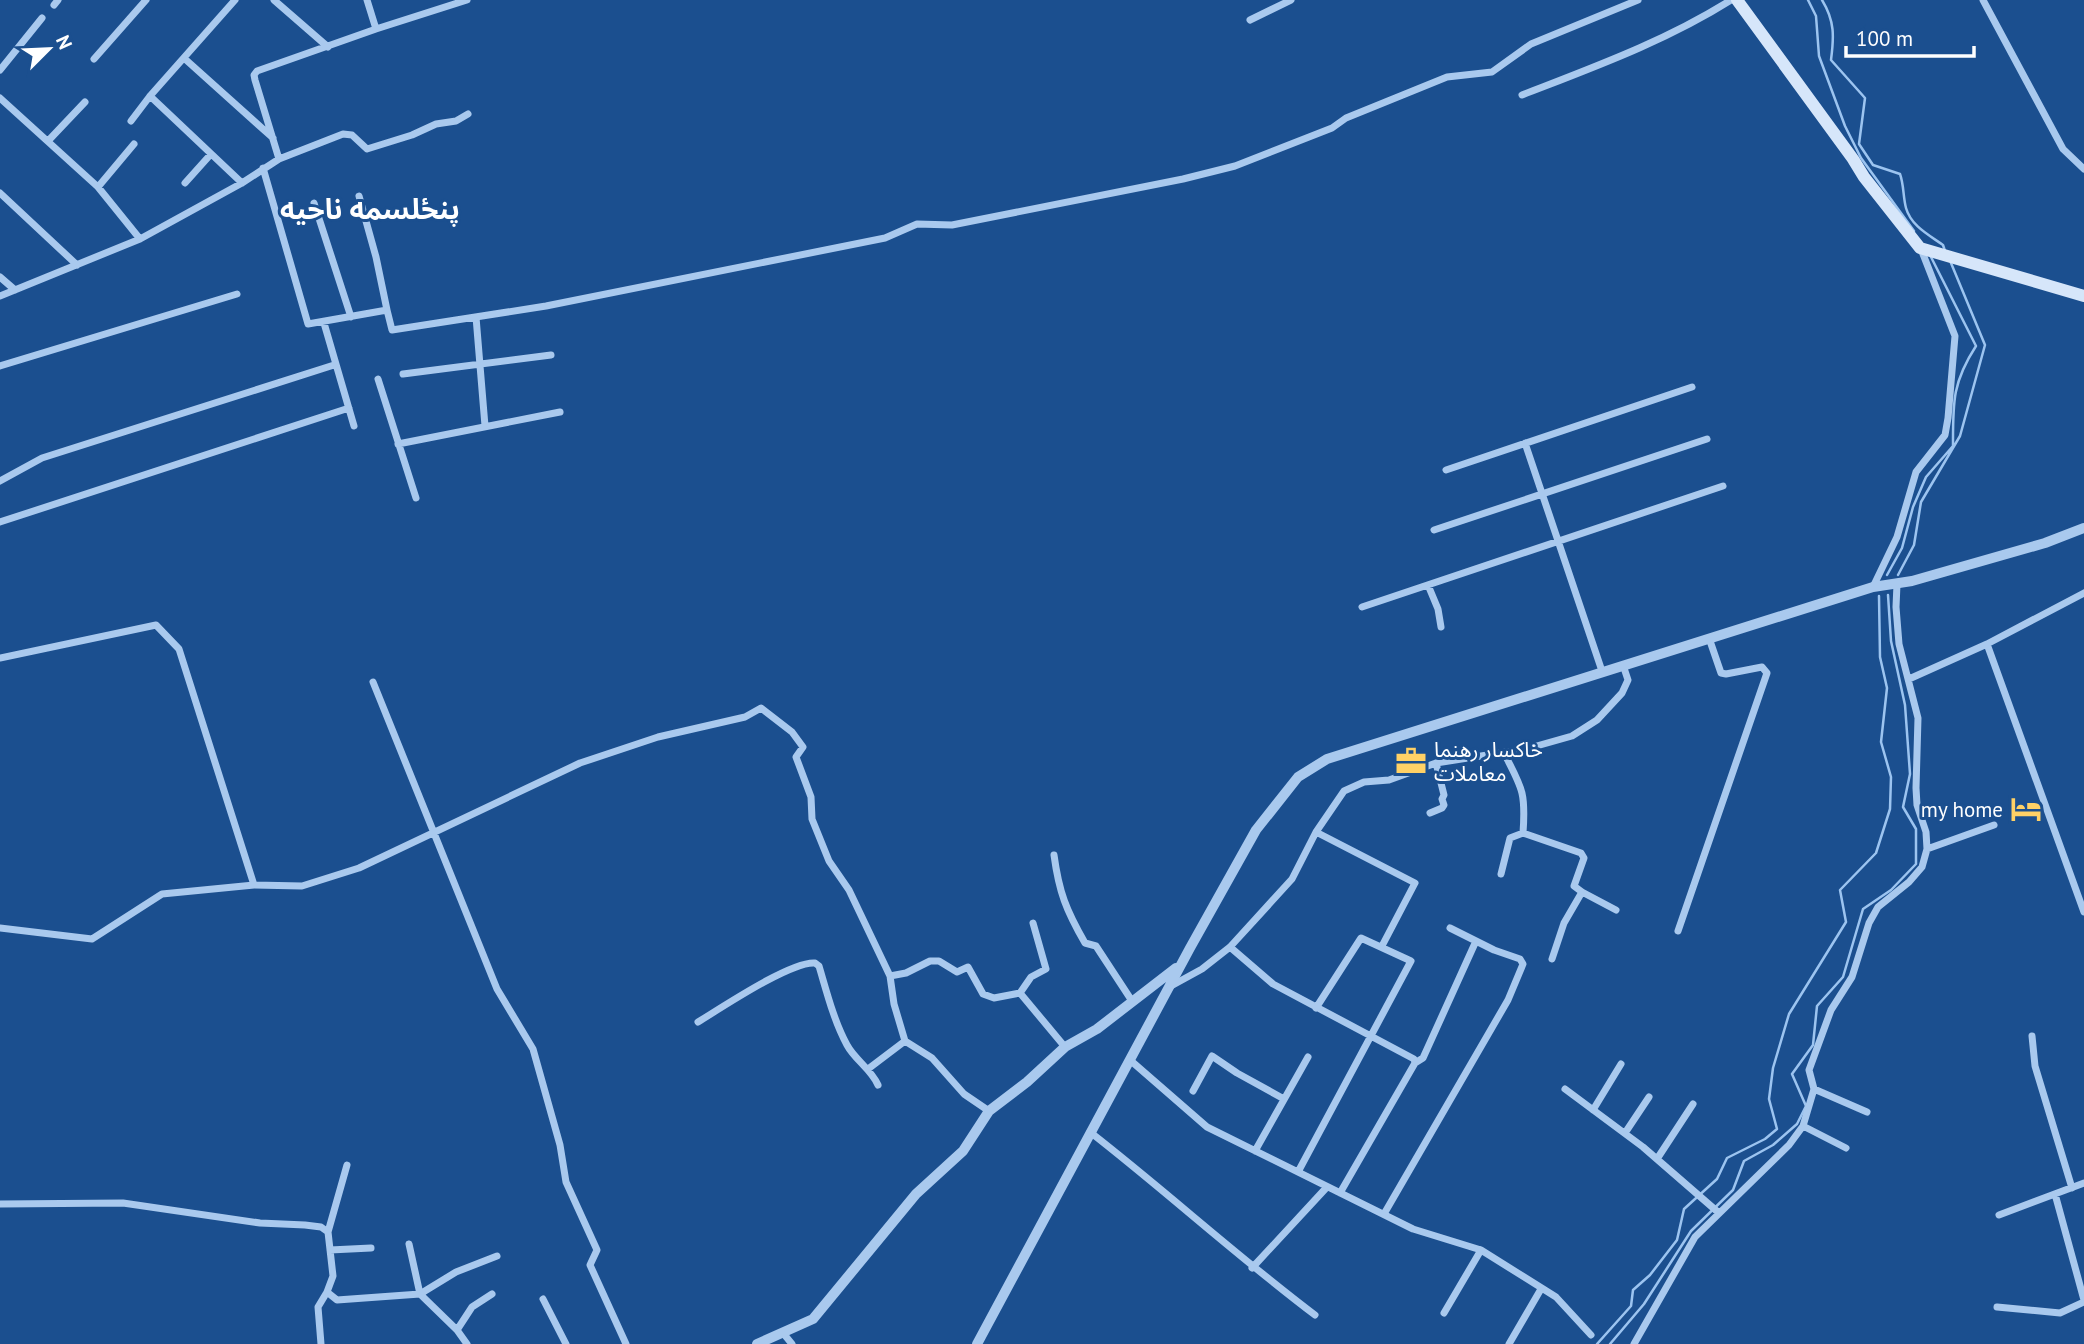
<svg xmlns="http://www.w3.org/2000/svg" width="2084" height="1344" viewBox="0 0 2084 1344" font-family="'PT Sans','Noto Sans Arabic',sans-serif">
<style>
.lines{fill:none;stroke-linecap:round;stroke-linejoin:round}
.stream{stroke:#9cc4f0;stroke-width:2.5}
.minor{stroke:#a9c9ee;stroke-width:7}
.tertiary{stroke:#a9c9ee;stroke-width:10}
.secondary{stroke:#d6e6fa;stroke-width:12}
.labels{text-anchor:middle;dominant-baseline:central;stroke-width:6;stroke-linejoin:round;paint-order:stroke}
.poi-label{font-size:21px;fill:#fff;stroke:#1b4f8f;text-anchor:start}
.district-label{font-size:28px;font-weight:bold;fill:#fff;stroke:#1b4f8f}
</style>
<rect width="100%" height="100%" fill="#1b4f8f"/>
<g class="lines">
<path class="stream" d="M1808 0 1816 16 1819 56 1845 126 1861 158 1914 231
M1822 0C1835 21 1834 37 1831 60L1865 98 1859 144 1873 165 1900 174C1904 185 1903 197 1906 208 1911 226 1929 235 1943 245L1945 251
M1887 575 1902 548 1913 507 1926 477 1953 446C1953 403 1952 383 1976 346L1931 257
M1898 575 1914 545 1921 502 1960 436 1985 345 1951 263
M1597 1344 1631 1306 1633 1290 1650 1275 1677 1240 1684 1209 1717 1179 1727 1158 1765 1139 1777 1129 1769 1099 1773 1068 1789 1014 1846 922 1840 890 1876 853 1890 809 1891 777 1881 742 1887 688 1880 657 1879 596
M1610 1344 1644 1304 1691 1231 1733 1190 1744 1161 1773 1145 1797 1124 1806 1106 1792 1074 1813 1045 1817 1006 1843 977 1863 909 1891 890 1916 864V829L1903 807 1910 774 1905 705 1891 641 1888 595"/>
<path class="minor" d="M274 0 328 47
M367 0 376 29
M1983 0 2063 149 2084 169
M54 5 58 0
M1250 20 1291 0
M94 59 146 0
M185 59 273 138
M0 70 42 18
M1522 95C1594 67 1666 41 1731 0
M150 96 242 183
M0 98 98 187 140 239
M131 121 150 96 235 0
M48 141 85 102
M279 159 255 80 254 75 257 71 376 29 467 0
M263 168 308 324 387 310 392 330 546 306 885 238 917 224 952 225 1183 179 1235 166 1332 128 1346 118 1447 77 1492 72 1531 44 1638 0
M185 183 211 154
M98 187 134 144
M0 193 77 265
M359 196 376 257 387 310
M314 203 351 317
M0 277 15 290
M0 296 140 239 242 183 279 159 343 134 352 135 367 149 412 135 436 124 456 121 468 114
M476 317 485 426
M324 323 354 426
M0 366 237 294
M403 374 551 355
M378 379 416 498
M1525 443 1602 671
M398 444 560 412
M1446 470 1692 387
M0 481 42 458 334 365
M0 522 349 408
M1434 530 1707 439
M1428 585 1438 609 1441 627
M1873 587 1897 537 1916 472 1945 435 1948 418 1955 336 1921 249
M1362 607 1723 486
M1987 644 2084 912
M0 658 156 625 179 649 254 885
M1909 679 1987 644 2084 593
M373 682 497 989 533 1049 560 1145 566 1182 597 1250 590 1265 626 1344
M1504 753C1522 788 1526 792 1523 833
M1430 813 1442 808 1444 805 1442 799 1444 795 1436 763
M1316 832 1415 883 1382 946
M1927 849 1994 825
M1054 855C1059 892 1066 910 1085 943L1096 946 1132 1001
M1501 874 1510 838 1523 833 1581 853 1584 858 1574 886 1582 892 1616 910
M0 928 92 939 162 894 254 885 302 886 359 868 580 763 658 737 745 717 761 708 792 732 803 747 796 757 811 797 812 819 829 861 849 890 890 976 894 1004 905 1041 932 1058 964 1094 989 1111
M1678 931 1767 673 1762 667 1726 674 1721 673 1709 638
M1230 947 1273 984 1414 1059 1415 1063
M1552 959 1564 923 1582 892
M890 976 906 973 930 961H939L957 972 968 967 983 994 994 998 1020 993 1065 1047
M1171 986 1202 969 1230 947 1292 879 1316 832 1344 791 1364 782 1389 780 1436 763 1526 749 1572 736 1597 720 1622 693 1628 680 1623 665
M1020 993 1031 977 1046 969 1033 923
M698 1022C721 1008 791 961 815 963L819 966C827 993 834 1021 847 1045 855 1060 871 1069 878 1085
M2032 1036 2035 1066 2072 1188
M1130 1060 1207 1127 1413 1229 1481 1250 1556 1297 1591 1335
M868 1069 905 1041
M1565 1089 1643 1147 1719 1213
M1814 1089 1867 1112
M1193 1091 1212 1056 1237 1073 1284 1099
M1593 1110 1621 1064
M1803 1126 1846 1148
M1090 1132C1167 1192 1238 1257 1315 1315
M1625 1133 1649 1097
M1255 1151 1308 1057
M1657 1159 1693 1104
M1298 1172 1411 961 1361 938 1316 1008
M1340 1193 1415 1063 1423 1058 1476 941
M2055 1194 2084 1300
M0 1204 123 1203 260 1223 305 1225 321 1227 328 1232
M1384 1214 1508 1000 1523 964 1520 959 1494 950 1450 928
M1999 1215 2084 1183
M409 1244 420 1294 456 1272 497 1256
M330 1250 371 1248
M1252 1268 1327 1187
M327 1292 337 1300 420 1294 457 1330 467 1344
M543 1299 566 1344
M1997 1307 2060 1313 2084 1302
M1444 1313 1481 1250
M457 1330 472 1307 492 1294
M783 1333 792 1344
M321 1344 318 1307 327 1292 333 1276 328 1232 347 1165
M1509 1344 1541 1289
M1634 1344 1695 1237 1789 1145 1803 1126 1814 1089 1809 1070 1831 1010 1852 977 1869 923 1878 907 1909 882 1922 867 1927 849 1926 832 1917 805 1916 788 1918 718 1899 644 1896 607 1897 584"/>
<path class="tertiary" d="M757 1344 813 1319 916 1194 963 1151 989 1111 1027 1082 1065 1047 1097 1029 1176 968
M977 1344 1190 948 1256 830 1298 777 1327 759 1873 587 1912 581 2045 543 2084 528"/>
<path class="secondary" d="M1737 0 1853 159 1864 177 1920 248 2084 296"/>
</g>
<defs>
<g id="office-bare" transform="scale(2.415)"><path d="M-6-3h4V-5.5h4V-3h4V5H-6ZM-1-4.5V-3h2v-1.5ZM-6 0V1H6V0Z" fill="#ffd166" stroke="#1b4f8f" stroke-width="2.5" paint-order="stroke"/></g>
<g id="hotel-bare" transform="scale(2.415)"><path d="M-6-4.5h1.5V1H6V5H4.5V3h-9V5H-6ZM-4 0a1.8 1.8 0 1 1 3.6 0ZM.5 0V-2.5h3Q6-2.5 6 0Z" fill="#ffd166" stroke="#1b4f8f" stroke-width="2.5" paint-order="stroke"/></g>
</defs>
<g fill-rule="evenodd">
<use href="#office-bare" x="1411" y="761"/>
<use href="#hotel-bare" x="2026" y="809"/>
</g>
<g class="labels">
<g class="poi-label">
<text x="1434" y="749">خاکسار رهنما<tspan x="1434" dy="24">معاملات</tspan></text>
<text x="2003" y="809" text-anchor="end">my home</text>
</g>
<g class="district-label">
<text x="370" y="208">پنځلسمه ناحیه</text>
</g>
</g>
<g transform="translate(49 49) rotate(66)" stroke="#1b4f8f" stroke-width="5" paint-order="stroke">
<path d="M0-5L12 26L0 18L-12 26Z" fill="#ffffff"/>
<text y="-10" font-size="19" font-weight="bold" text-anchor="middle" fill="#ffffff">N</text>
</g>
<path d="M1846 46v10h128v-10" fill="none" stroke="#ffffff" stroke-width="3.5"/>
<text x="1856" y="46" font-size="21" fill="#ffffff" stroke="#1b4f8f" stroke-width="5" paint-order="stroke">100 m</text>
</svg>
